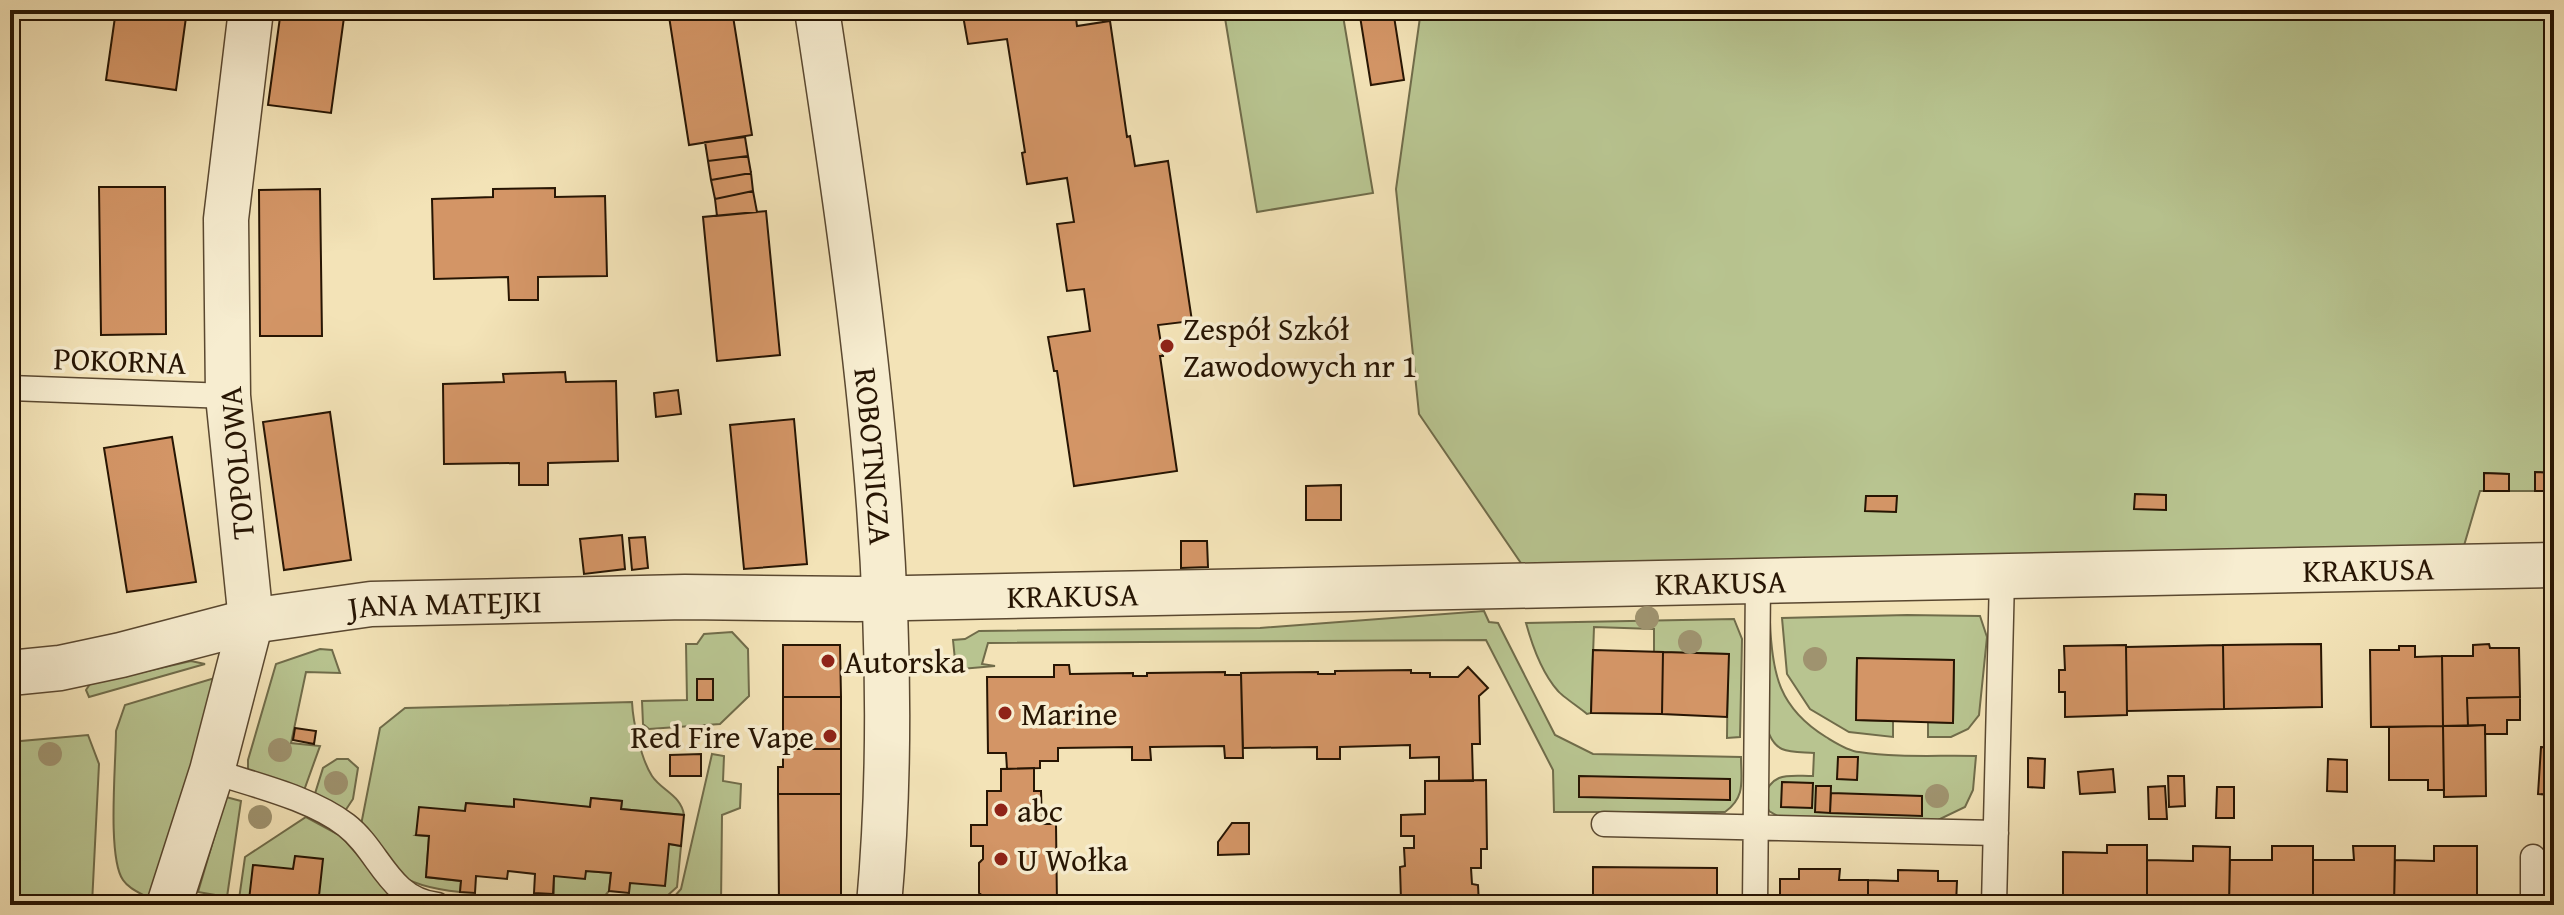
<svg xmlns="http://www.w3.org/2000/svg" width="2564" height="915" viewBox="0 0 2564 915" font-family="'Gentium Book Plus',serif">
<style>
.green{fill:#b8c490;stroke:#706c4a;stroke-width:2}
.building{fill:#d39566;stroke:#271503;stroke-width:2}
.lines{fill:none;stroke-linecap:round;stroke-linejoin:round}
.service-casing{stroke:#5a4830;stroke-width:27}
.minor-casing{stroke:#5a4830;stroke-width:47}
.service{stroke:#f7edd0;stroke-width:24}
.minor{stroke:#f7edd0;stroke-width:44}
.tree{fill:#9f936f}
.poi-dot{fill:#8f2418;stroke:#f7edd0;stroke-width:3}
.labels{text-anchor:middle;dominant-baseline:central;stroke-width:7;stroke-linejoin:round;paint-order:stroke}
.poi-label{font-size:32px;fill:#271503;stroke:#f7edd0;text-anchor:start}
.street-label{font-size:32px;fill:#271503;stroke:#f7edd0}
</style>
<rect width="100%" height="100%" fill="#f3e3b7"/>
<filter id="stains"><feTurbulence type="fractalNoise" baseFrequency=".0025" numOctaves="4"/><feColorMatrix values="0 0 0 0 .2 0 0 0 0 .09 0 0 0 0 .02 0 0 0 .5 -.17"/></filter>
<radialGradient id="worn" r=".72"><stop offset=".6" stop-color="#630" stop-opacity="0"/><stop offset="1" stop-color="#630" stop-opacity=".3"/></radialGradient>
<path class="green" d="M1275 10H1342L1373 193 1257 212 1225 18Z
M1421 10H2554V473L2536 472 2535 491H2509L2508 474 2485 473 2484 491H2480L2463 549 1525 569 1419 414 1396 189Z
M1484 611 1489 622 1498 623 1555 735 1593 754 1741 757C1741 781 1746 797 1725 812H1554L1553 770 1486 640 988 643 982 664 995 666 961 669 955 660 953 640 965 639 979 631 1260 628Z
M1907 615 1980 616 1987 637 1979 715 1968 729 1951 737H1928V722L1953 723 1954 660 1857 659 1856 720 1893 721V737L1849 732 1810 709 1787 674 1782 618Z
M1734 619 1742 639 1740 737 1727 738 1728 654 1654 652V629L1594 627 1591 713 1587 714C1580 708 1562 696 1558 691 1542 673 1532 645 1526 623Z
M1770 622C1772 674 1779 708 1826 737 1836 743 1848 751 1859 752 1897 758 1938 755 1976 756L1973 790 1965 807 1938 820 1781 818 1769 811 1763 798C1773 771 1788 776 1813 776L1814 753C1804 752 1791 753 1782 749 1754 736 1765 662 1765 634Z
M732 632 748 649 749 696 720 724 649 729 643 724 642 701 687 700 686 644H697L704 634Z
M320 649 332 650 340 673 306 672 291 743 320 746 302 796 264 785 248 769V760L276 664Z
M191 661 205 664 89 697 86 690 90 684Z
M218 677 220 685 149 898C140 893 129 889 123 880 107 857 116 763 116 731L125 705Z
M632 702C633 722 641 759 652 776 662 791 681 795 684 815L621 809 622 801 591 798 590 807 515 800 514 807 466 803 465 811 416 835 429 836 426 877 461 881 460 892C441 890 413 886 398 873 384 861 373 840 361 825L380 728 405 708Z
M88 735 99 764 92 904 72 905V900L48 896 46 905H10V742Z
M712 754 724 756 723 781 741 784 740 808 722 815 721 905H667L681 889Z
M337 759H348L358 768 353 799 343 814 313 800 323 768Z
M226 797 241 801 227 897 198 892Z
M306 817 341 836 402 905H318L293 869 249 900 239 899 245 857Z
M669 844 681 846 677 887 657 905H627L630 883Z
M586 871 611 873 609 891 597 905H554V876Z"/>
<path class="building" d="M116 10H187L176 90 106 80Z
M281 10H345L331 113 268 105Z
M668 10H732L752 135 689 145Z
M962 10H1030L1031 17 1044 15V10H1075L1077 26 1110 21 1127 137 1130 136 1135 166 1168 161 1192 321 1158 325 1163 356H1160L1177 471 1074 486 1057 371H1054L1048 337 1090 331 1084 289 1067 291 1057 224 1074 222 1067 178 1027 184 1022 153 1025 152 1007 39 968 44Z
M1359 10H1393L1404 80 1371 85Z
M745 137 748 156 708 161 705 142Z
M748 156 751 173 711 180 708 161Z
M751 173 753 191 715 199 711 180Z
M99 187H165L166 334 101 335Z
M555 188V197L605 196 607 276 538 277V300H509L508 277 434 279 432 199 493 197V189Z
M320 189 322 336H260L259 190Z
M753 191 757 212 717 216 715 199Z
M766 211 780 355 717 361 703 217Z
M565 372 566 382 616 381 618 461 548 463V485H519V463L444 464 443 384 504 382 503 374Z
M678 390 681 414 656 417 654 393Z
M330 412 351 560 284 570 263 422Z
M794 419 807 564 744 569 730 425Z
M172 437 196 582 127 592 104 448Z
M2535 472 2554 473V491H2535Z
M2484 473 2509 474V491H2484Z
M1341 485V520H1306V486Z
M2135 494 2166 495V510L2134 509Z
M1866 496H1897L1896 512 1865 511Z
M622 535 625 569 584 574 580 539Z
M645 537 648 568 632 570 629 538Z
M1181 541H1207L1208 567 1181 568Z
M2321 644 2322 707 2224 709 2223 645Z
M2489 644 2490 648H2519L2520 697 2467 698 2468 726H2443L2442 656H2473V645Z
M783 645H840L841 697H783Z
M2126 645 2127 715 2065 717V692H2059V670H2065L2064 646Z
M2223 645 2224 709 2127 711 2126 647Z
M2399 646H2415V657L2442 656 2443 726 2371 727 2370 650H2399Z
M1593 650 1663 652 1662 714 1591 713Z
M1663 652 1729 654 1727 717 1662 714Z
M1857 658 1954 660 1953 723 1856 720Z
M1054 665H1069L1070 674 1133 673V676H1147V673L1225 672V675H1241L1243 758H1225L1224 746 1150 747 1151 760H1132V747L1058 748V761H1040V768L1007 769 1006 753H988L987 677H1054Z
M1468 667 1488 688 1479 696 1480 744H1472L1473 781H1439V757L1410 758V745L1340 747V759H1317V747L1243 748 1241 673 1318 672V674H1335V671L1411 670V673H1430V677H1458Z
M697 679H713V700H697Z
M783 697H841V749H783Z
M2520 697V720H2507V734H2485V725L2468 726 2467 698Z
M2485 725 2486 796 2444 797 2443 726Z
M2443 726 2444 790H2428V780H2389V727Z
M295 728 316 731 314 744 293 740Z
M2541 747 2554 748V795L2538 794Z
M783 749H841V794H778V767H783Z
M701 754V776H670V755Z
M1838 757H1858L1857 780 1837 779Z
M2028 758 2045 759 2044 788 2028 787Z
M2328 759 2347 760V792L2327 791Z
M1034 768V791H1041L1042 824H1056L1057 905H984V897L979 893V863L983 859V846H971V825H987V791H1001V769Z
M2113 769 2115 792 2080 794 2078 772Z
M1579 776 1730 779V800L1579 797Z
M2168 776H2184L2185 806 2169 807Z
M1486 780 1487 849H1481V868H1471L1472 884 1478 885 1479 905H1393V900H1401L1400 867 1405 866 1404 848H1414V836H1401V815L1425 814V781Z
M1782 782 1813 783 1812 808 1781 807Z
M1816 786H1831L1830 813 1815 812Z
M2165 786 2167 819H2149L2148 787Z
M2217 787H2234V818H2216Z
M1831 793 1922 796V816L1830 813Z
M778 794H841V905H779Z
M591 798 622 801 621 809 684 815 681 846 669 844 665 886 630 883 629 893 609 891 611 873 586 871 585 879 554 876 553 894 534 893 535 874 508 871 507 879 476 876 475 893 460 892 461 881 426 877 429 836 416 835 419 807 465 811 466 803 514 807V799L590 807Z
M1232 823H1249V854L1218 855V842Z
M2107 845H2147V905H2063V852L2107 853Z
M2193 846 2230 847 2229 905H2147V860L2193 861Z
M2272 846H2313V905H2229L2230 860H2272Z
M2353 846H2395L2394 905H2313V860H2354Z
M2434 846H2477V905H2394L2395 860 2434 861Z
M295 856 323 859 318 905H238L239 899 249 900 253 865 293 869Z
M1593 867 1717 868V905H1593Z
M1799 869H1840L1839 880H1868V905H1780V879H1799Z
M1898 870 1938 871V881H1957L1956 905H1868V880L1898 881Z
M47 896 73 900 72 905H46Z"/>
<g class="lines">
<g class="service-casing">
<path id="service" d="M10 388 228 396
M212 771C254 785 311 798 346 825 380 851 388 899 437 905
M1604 824 1996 833
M2533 857V905
M1755 905 1758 581
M1994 905 2002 577"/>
</g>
<g class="minor-casing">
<g id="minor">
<path id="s1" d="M817 10C862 305 906 606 879 905"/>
<path id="s2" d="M10 673 60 668 121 655 251 621 371 604 685 597 857 599 2554 565"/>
<path d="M169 905 212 771 251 621 228 396 226 219 251 10"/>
</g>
</g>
<use href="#service" class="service"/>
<use href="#minor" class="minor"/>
</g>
<g class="tree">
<circle cx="1647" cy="618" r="12"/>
<circle cx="1690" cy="642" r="12"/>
<circle cx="1815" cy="659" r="12"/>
<circle cx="280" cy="750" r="12"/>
<circle cx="50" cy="754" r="12"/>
<circle cx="336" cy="783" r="12"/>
<circle cx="1937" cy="796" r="12"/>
<circle cx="260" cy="817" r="12"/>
</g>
<g class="poi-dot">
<circle cx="1167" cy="346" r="8"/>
<circle cx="828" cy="661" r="8"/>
<circle cx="1005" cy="713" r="8"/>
<circle cx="830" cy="736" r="8"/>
<circle cx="1001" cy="810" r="8"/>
<circle cx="1001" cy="859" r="8"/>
</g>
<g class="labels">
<g class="poi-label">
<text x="1183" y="328">Zespół Szkół<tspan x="1183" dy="37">Zawodowych nr 1</tspan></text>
<text x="844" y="661">Autorska</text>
<text x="1021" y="713">Marine</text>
<text x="814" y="736" text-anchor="end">Red Fire Vape</text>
<text x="1017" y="810">abc</text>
<text x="1017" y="859">U Wołka</text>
</g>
<g class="street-label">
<text transform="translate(120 360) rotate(2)">POKORNA</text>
<text stroke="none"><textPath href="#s1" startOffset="450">ROBOTNICZA</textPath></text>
<text transform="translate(236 463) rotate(-95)">TOPOLOWA</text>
<text stroke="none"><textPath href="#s2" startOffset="2366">KRAKUSA</textPath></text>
<text stroke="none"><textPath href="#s2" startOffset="1718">KRAKUSA</textPath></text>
<text stroke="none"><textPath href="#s2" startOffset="1070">KRAKUSA</textPath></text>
<text stroke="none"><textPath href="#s2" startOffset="442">JANA MATEJKI</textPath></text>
</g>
</g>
<rect width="2564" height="915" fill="none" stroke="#f3e3b7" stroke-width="40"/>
<rect x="12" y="12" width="2540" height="891" fill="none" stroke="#271503" stroke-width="4"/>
<rect x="20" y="20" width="2524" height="875" fill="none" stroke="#271503" stroke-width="2"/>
<rect width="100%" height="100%" filter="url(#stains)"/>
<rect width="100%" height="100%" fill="url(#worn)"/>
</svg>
